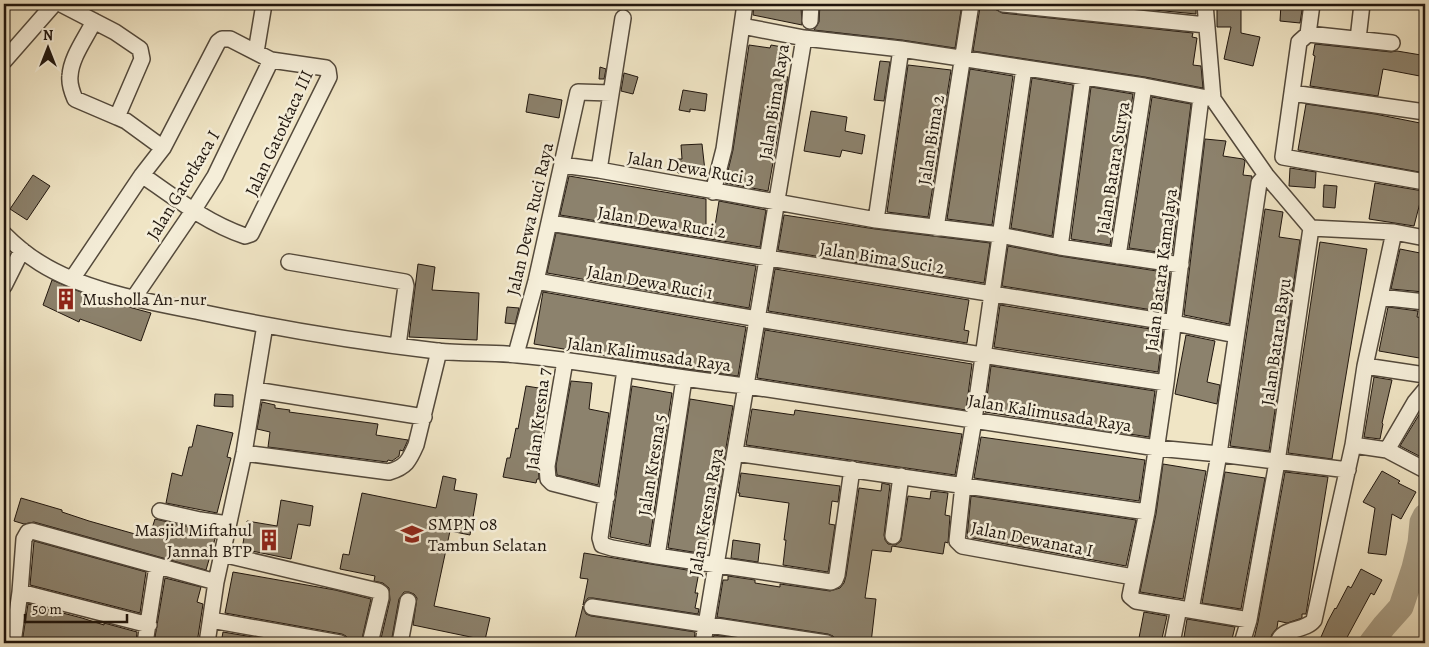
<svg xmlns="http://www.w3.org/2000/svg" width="1429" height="647" viewBox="0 0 1429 647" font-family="Alegreya,serif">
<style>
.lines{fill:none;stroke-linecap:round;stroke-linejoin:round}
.river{stroke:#a99f87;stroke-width:25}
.building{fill:#8c826d;stroke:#20160e}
.minor-casing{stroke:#544a3c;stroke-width:18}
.minor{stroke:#f5eed9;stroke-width:15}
.labels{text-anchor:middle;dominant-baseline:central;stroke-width:5;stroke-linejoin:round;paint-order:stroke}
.street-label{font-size:18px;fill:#20160e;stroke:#f5eed9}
.poi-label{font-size:18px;fill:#20160e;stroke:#f5eed9;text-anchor:start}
</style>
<rect width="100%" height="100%" fill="#f0e5c5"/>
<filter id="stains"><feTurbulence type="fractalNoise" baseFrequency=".004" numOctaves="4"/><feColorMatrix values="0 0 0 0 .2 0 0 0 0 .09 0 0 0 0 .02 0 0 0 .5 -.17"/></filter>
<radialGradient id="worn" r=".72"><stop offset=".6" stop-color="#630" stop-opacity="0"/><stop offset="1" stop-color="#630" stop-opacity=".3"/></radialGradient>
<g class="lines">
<path class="river" d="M1371 643 1384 626 1401 607 1414 568 1420 543 1422 522 1425 516"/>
</g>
<path class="building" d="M754 4H789L801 6 802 25 753 15Z
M820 4H962L955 48 902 40 814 30 819 22Z
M1092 4H1196V14Z
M1236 4H1241V33L1260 37 1253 66 1224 59 1231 27H1217V7H1235Z
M1281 4H1303L1300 23 1280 21Z
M980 7 995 9 1002 13 1193 33 1192 37 1197 38 1193 65 1201 66 1203 88 1145 77 973 51Z
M1315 44 1391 52 1397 51 1421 55 1420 62H1425V77L1383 69 1378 96 1310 86 1315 56 1313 55Z
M749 45 770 48 771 45 788 48 783 76 788 77 768 191 725 183 733 150Z
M880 61 890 62 884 101 874 100Z
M908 65 951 70 928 217 887 212Z
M600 67 606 69 604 79H599Z
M970 69 1013 76 992 225 947 219Z
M624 73 638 77 633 94 621 91Z
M1032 78 1073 85 1052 236 1011 228Z
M1091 87 1133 94 1110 245 1071 239Z
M683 90 707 94 705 111 690 109V112L679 110Z
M529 94 562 100 559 118 526 112Z
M1152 97 1191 104 1172 254 1129 248Z
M1306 104 1375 114 1425 124V173L1298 150Z
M811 111 847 117 845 131 865 135 862 154 842 150 840 157 804 151Z
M1205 139 1226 141 1223 156 1243 159 1245 161 1243 175 1252 176 1229 324 1184 315Z
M702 144 705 171 678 173 677 159H682L681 145Z
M1290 168 1316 172 1315 188 1289 186Z
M33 175 50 186 27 220 10 209Z
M569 176 706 199V231L714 232 719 201 766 210 760 247 560 215Z
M1375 183 1423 191 1414 226 1369 219Z
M1324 185 1337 186 1335 208 1323 207Z
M1265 209 1283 212 1279 237 1300 240 1269 451 1230 446Z
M784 215 875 229 990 243 984 283 778 250Z
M556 233 756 266 749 308 547 273Z
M1320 242 1367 249 1332 459 1288 453Z
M1008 246 1059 256 1170 273 1165 312 1002 286Z
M1400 249 1425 254 1423 282H1425L1424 292 1391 289Z
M418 264 435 267 432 290 479 293 477 340 409 337Z
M775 269 969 300 964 330 969 331 967 343 768 311Z
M52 280 95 298 151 313 141 341 80 319 79 322 43 305Z
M543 292 746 327 738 376 665 366 534 344Z
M1000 305 1163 331 1158 372 994 347Z
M507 307 519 308 515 324 505 323Z
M1388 307 1418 311 1417 317 1425 318V359L1379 351Z
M765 330 972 364 966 410 757 378Z
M1186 335 1215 341 1207 382 1220 385 1217 404 1175 394Z
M991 366 1155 391 1149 437 985 412Z
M1374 377 1392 380 1382 423 1383 424 1380 439 1364 437Z
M571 381 592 383 589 409 609 413 598 485 557 475 556 466Z
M526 386 545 389 541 412 547 413 538 464 539 479H537L536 483 503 477 507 458H510L516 428 518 429Z
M632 386 672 393 649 545 610 537Z
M215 394 233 395V407L214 406Z
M690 399 733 406 713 525H711L705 554 668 548Z
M262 402 275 405V408L290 410 289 412 378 424 376 435 408 440 407 442 403 451 400 450 399 456 392 461 388 460 387 462 268 447 270 432 257 429Z
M1425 405V452L1421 457 1400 446Z
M752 409 794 415 795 410 962 434 955 475 746 445Z
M197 425 233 433 227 457 231 458 217 513 166 503 172 473 182 476 189 447H192Z
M981 437 1145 460 1139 501 974 478Z
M1163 464 1206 471 1183 599 1140 592 1156 514Z
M1382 471 1400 481 1398 483 1416 492 1401 519 1392 514 1386 555 1368 553 1375 508 1363 502Z
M1225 472 1265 478 1241 609 1202 603Z
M1285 472 1328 477 1306 614H1302V618L1287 623 1278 621 1277 628 1272 634 1269 643H1253L1258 622Z
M741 473 840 486 838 502 832 501 829 524 835 525 828 572 783 565 786 540H784L789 503 739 496 740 493H738Z
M443 476 456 479 454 490 477 494 470 535 450 531 434 606 490 618 485 640 413 625 417 598 414 594 409 592H404L399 599 391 643H380L390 600 389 588 383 583 374 581 375 576 340 569 343 554 349 555 362 493 436 508Z
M882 483 890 485 884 535 885 540 888 544 896 545 901 541 908 496 930 499 931 491 948 493 945 515 950 516 948 543 945 542 943 554 892 546 891 552 872 550 865 598 876 599 871 643 836 642 833 636 828 634 717 617 723 580H728V576L755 580V583L780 587V584L830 591 840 588 844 583 846 576 859 488 881 491Z
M971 496 1136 520 1126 566 967 537Z
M21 498 62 510V512L89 521 149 538 155 519 198 529 217 532 206 570 34 522 24 524 14 521Z
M281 500 313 506 310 526 298 524 291 559 242 549 247 521 277 526Z
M733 540 760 544 758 562 731 558Z
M34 541 146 572 140 613 30 585Z
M584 553 699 572 695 593H698L695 608 699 609 698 614 593 598H588L583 605 588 579 580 578Z
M1361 569 1382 580 1374 595 1371 593 1344 643H1324L1326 639 1321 637 1328 621 1335 608 1336 609 1348 586 1351 588Z
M233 572 335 590 371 599 361 643 349 641 346 636 342 634 225 613Z
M165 578 201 587 197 602 203 604 197 643H154Z
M28 604 82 618 104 625V623L137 632 136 643H22Z
M583 606 586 614 591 616 695 632 694 643H574Z
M1144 612 1167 616 1161 643H1138Z
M1187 619 1235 627 1231 643H1183Z
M223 632 288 643H221Z
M714 635 742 639 741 643H712Z"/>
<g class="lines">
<g class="minor-casing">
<path id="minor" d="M61 4 115 32 140 49 142 59 117 117 126 121 163 148
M1003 4 1206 25
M1205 4 1213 99 1266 175 1311 228 1394 232 1425 238
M1312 4 1308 34 1299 42 1283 157 1425 182
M94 21C86 38 71 57 70 76 69 84 72 92 75 99L117 117
M810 21 811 4
M742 26 804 38 901 49 1144 86 1213 99
M1308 34 1392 43
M1358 39 1362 4
M256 52 264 4
M4 61 54 4
M1024 68 974 420 963 485 957 541 962 546 1133 577
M1292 93 1425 112
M1201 97 1166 383 1147 512 1130 596 1136 601 1249 620
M562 165 599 170 876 220 1000 235 1060 247 1181 265
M599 170 623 18
M713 192 724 149 745 4
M876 220 901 49
M550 223 1174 323 1236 335
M936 228 971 4
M4 234C15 245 27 255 40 263 86 292 151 302 205 313 281 329 359 342 437 351 464 354 491 352 518 355 594 362 670 378 747 386L1157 448 1219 454 1348 470
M1060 247 1083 77
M1118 256 1144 86
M289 262 405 282 406 286 398 345
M72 279 142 175 163 148 218 42 222 39H230L271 60 326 68 328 70 329 77 251 234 245 236C207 223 175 198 142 175
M536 281C746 318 956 352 1166 383
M4 286 22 250
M1380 297 1425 302
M133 299 193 211 215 176 271 60
M516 354 536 281 578 92 611 93
M565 361 547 466 548 479 552 483 607 497
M1365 366 1425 375
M625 370 600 538 602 545 612 548 657 556 831 582 835 580 837 575 852 469
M255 390 424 417
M1353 445 1365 366 1394 232
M1387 450 1415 402 1425 390
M244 453 389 472C406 467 409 461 416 445L439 351
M735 453 1147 512
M160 511 200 520 228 524
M893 536 901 476
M222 554 378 591 381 593V598L370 643
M657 556 684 379
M20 592 149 625
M592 607 827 643
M1191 610 1219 454 1259 183 1266 175
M211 620 340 643
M13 643 20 592 24 539 28 532 32 531 216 582
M145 643 157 566
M207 643 216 582 244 453 265 325
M400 643 408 601
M703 643 804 38
M1172 643 1179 608
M1242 643 1249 620 1277 462 1311 228
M1278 643C1281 627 1305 632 1314 620L1353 445 1387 450 1425 470"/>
</g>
<use href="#minor" class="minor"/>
</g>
<defs>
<g id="building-bare" transform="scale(1.725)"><path d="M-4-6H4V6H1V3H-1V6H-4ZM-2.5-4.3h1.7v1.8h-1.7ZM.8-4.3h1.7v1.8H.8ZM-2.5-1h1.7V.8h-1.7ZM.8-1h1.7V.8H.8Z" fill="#8f2418" stroke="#f5eed9" stroke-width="2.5" paint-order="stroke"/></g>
<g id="school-bare" transform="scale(1.725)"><path d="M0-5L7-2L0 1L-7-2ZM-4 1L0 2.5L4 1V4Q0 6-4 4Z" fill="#8f2418" stroke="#f5eed9" stroke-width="2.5" paint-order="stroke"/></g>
</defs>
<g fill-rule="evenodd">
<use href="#building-bare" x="66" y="299"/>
<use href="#school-bare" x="412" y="534"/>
<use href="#building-bare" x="269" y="540"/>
</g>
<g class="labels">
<g class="street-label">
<text transform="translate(774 102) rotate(-81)">Jalan Bima Raya</text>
<text transform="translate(279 133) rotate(-65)">Jalan Gatotkaca III</text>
<text transform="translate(931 140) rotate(-81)">Jalan Bima 2</text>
<text transform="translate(691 168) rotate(10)">Jalan Dewa Ruci 3</text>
<text transform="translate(1113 168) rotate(-81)">Jalan Batara Surya</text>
<text transform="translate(183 185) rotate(-59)">Jalan Gatotkaca I</text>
<text transform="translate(530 219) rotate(-77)">Jalan Dewa Ruci Raya</text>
<text transform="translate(662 222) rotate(9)">Jalan Dewa Ruci 2</text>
<text transform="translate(882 258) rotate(9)">Jalan Bima Suci 2</text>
<text transform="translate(1161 270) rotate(-83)">Jalan Batara KamaJaya</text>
<text transform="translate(650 282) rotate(10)">Jalan Dewa Ruci 1</text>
<text transform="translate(1276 342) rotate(-82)">Jalan Batara Bayu</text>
<text transform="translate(649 354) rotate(8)">Jalan Kalimusada Raya</text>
<text transform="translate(1050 413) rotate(9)">Jalan Kalimusada Raya</text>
<text transform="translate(538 419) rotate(-83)">Jalan Kresna 7</text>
<text transform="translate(652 465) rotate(-81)">Jalan Kresna 5</text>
<text transform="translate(706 512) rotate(-80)">Jalan Kresna Raya</text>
<text transform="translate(1032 539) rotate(11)">Jalan Dewanata I</text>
</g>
<g class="poi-label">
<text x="82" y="299">Musholla An-nur</text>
<text x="428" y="524">SMPN 08<tspan x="428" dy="21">Tambun Selatan</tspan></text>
<text x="252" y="530" text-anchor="end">Masjid Miftahul<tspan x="252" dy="21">Jannah BTP</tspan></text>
</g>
</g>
<rect width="1429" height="647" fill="none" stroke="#f0e5c5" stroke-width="20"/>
<rect x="5" y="5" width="1419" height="637" fill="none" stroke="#20160e" stroke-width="2.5"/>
<rect x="10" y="10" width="1409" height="627" fill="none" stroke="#20160e"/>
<g transform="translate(48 48)" stroke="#f5eed9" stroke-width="4" paint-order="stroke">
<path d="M0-4L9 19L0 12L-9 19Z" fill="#20160e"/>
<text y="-8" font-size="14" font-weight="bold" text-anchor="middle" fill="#20160e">N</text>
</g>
<path d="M25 614v8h102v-8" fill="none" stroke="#20160e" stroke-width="2.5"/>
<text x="32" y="614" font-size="15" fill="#20160e" stroke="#f5eed9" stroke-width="4" paint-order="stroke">50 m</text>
<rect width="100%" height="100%" filter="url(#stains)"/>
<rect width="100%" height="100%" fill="url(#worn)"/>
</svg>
